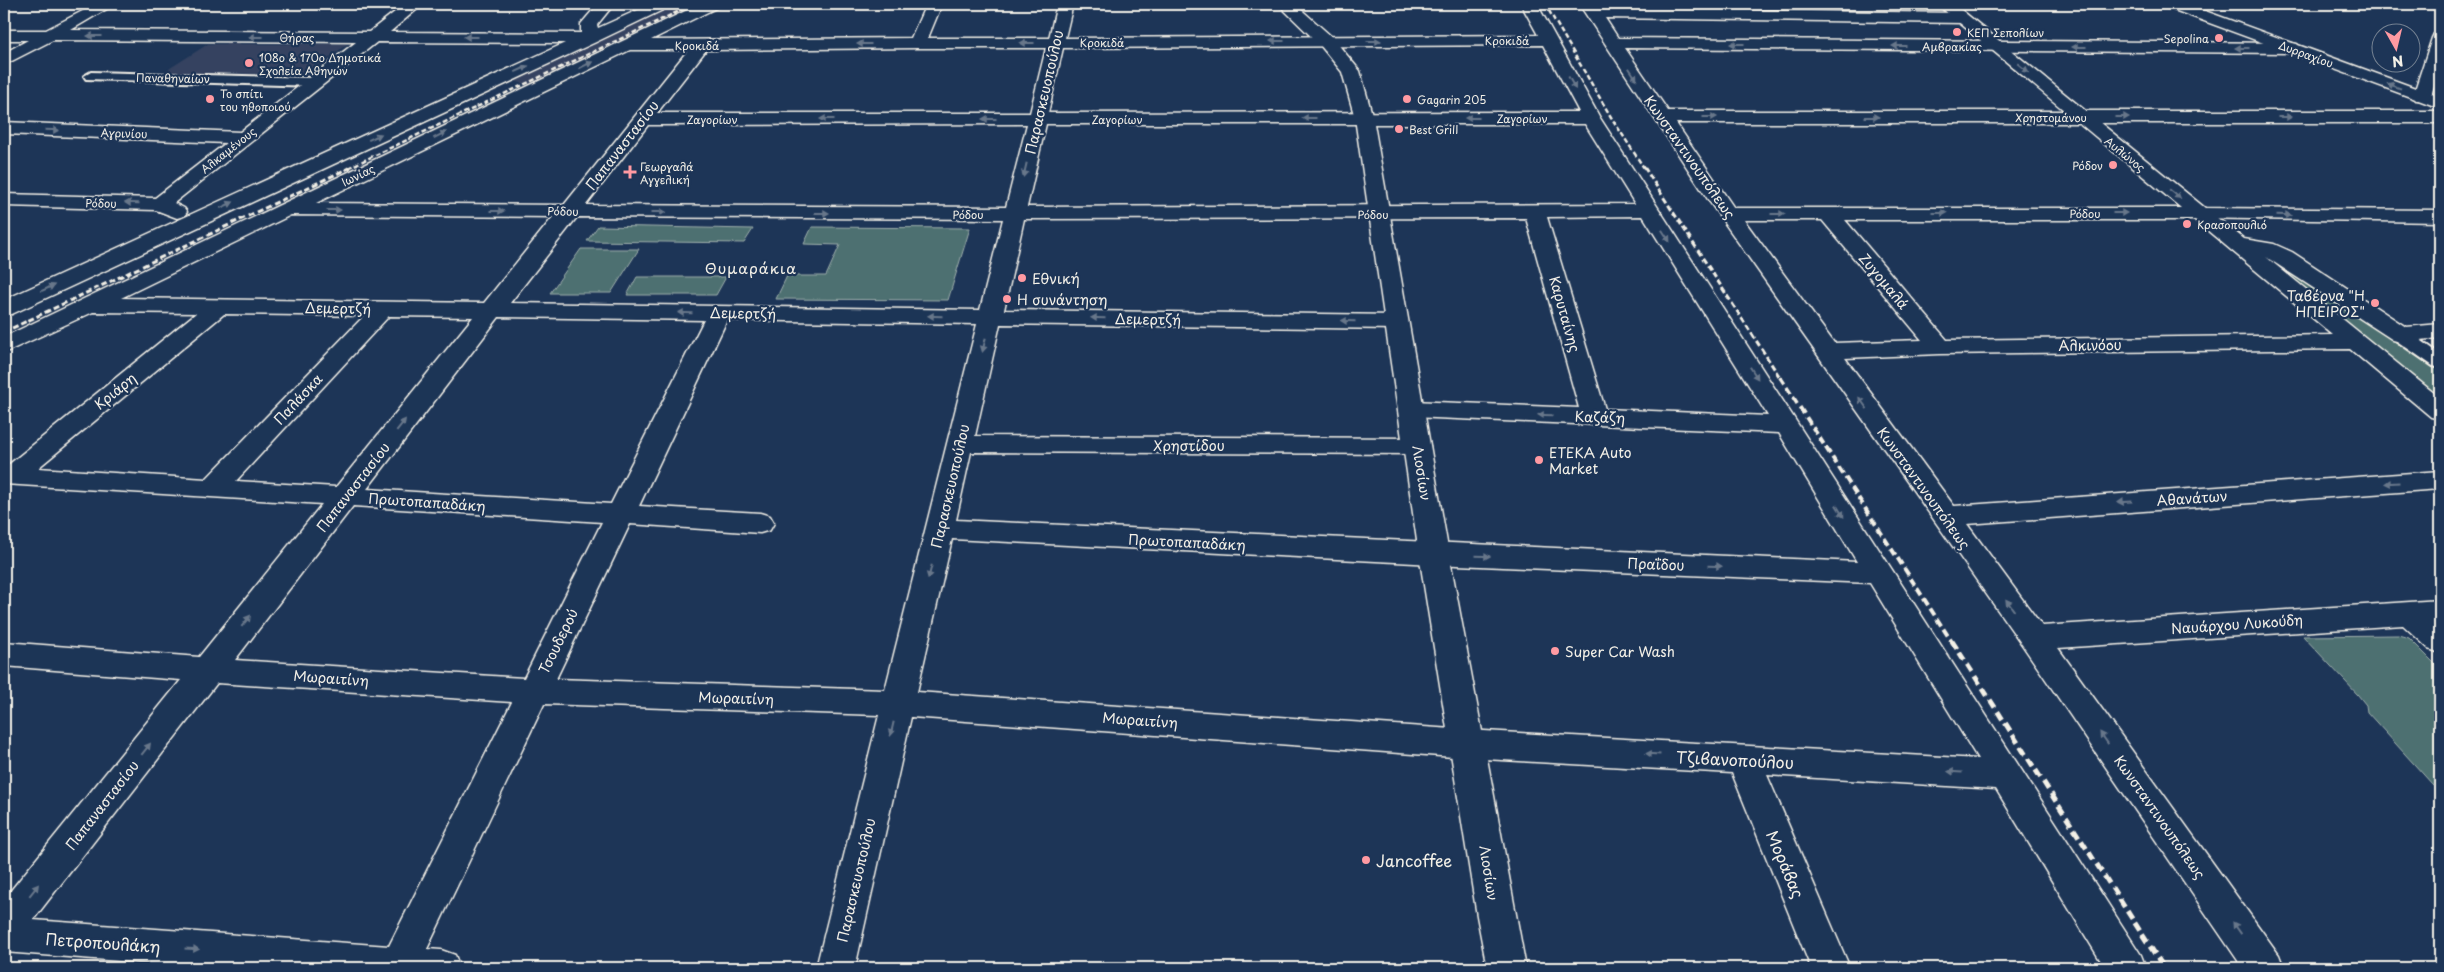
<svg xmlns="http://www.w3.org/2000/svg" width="2444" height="972" viewBox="0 0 2444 972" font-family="'Playpen Sans',sans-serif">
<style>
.built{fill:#344260}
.green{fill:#4d7071;stroke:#a0b0ac}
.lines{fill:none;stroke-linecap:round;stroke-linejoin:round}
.pedestrian-casing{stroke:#f4f1e8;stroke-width:4}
.minor-casing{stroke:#f4f1e8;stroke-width:3}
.secondary-casing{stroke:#f4f1e8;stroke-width:3}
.pedestrian{fill:#1d3557;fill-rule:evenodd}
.minor{fill:#1d3557;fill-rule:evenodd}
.secondary{fill:#1d3557;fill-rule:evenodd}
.rail-far3{stroke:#f4f1e8;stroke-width:2.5;stroke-dasharray:5 2.5;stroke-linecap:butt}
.rail-far2{stroke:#f4f1e8;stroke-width:3;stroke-dasharray:6 3;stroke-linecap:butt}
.rail-far1{stroke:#f4f1e8;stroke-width:4;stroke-dasharray:8 4;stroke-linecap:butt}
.rail{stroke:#f4f1e8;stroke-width:5;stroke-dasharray:9 5;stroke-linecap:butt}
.oneway{fill:#68778a}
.poi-dot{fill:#ff9aa2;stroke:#1d3557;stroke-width:2}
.labels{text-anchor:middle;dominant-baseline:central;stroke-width:4.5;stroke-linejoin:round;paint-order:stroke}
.far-poi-label{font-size:11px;fill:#f4f1e8;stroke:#1d3557;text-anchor:start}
.far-street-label{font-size:11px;fill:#f4f1e8;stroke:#1d3557}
.street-label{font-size:14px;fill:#f4f1e8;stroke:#1d3557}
.poi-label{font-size:14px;fill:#f4f1e8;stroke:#1d3557;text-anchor:start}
.neighbourhood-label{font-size:15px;letter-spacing:1px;fill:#f4f1e8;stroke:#1d3557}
.near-street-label{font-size:16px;fill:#f4f1e8;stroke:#1d3557}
.near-poi-label{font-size:16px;fill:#f4f1e8;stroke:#1d3557;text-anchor:start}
</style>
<rect width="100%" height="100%" fill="#1d3557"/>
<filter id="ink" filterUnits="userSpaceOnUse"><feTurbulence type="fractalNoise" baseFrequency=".02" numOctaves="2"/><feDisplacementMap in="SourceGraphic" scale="10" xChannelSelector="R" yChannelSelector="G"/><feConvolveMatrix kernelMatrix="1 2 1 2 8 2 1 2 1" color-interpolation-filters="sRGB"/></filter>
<g filter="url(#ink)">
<path class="built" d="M676 4H702L532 86 511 80Z
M208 44H347L307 75 164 72Z"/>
<path class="green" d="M598 226 753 229 744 243 587 241Z
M812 227 970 228 948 300 776 299 787 276H826L840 245 804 244Z
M581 249H639L611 293H550Z
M2269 260H2274L2440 368V399Z
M637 277H726L716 295H627Z
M2398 635 2409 638 2440 669V785H2433L2367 712 2366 705 2358 695 2303 636Z"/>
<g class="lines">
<g class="pedestrian-casing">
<path id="pedestrian" d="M91 72 315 78 322 82 315 86 86 79 84 76Z
M2401 329 2408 331 2440 354V368L2433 366 2394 339 2392 335 2394 331Z"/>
</g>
<g class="minor-casing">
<path id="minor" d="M96 4H115L71 30 369 32 405 4H423L390 32 581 33V24L598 4H614L597 25 598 28 651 4H671L669 7 596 42 12 314 4 316V300L565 43 377 42 174 203 184 208 187 212 184 216 177 218 156 210 4 206V194L155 198 226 143 4 134V122L240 132 356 42 53 40 4 65V53L28 40H4V30H46Z
M700 4H720L718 7 651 40 911 38 926 4H942L928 38H1049L1057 4H1073L1065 38 1538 35 1521 4H1537L1600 118 2141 955 2146 968H2105L1996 789 1767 775 1850 968H1811L1732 773 1467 758 911 717 855 968H816L879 715 544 704 427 949 441 950 455 955 460 968H209L4 952V899L181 680 4 666V642L199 657 322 504 4 484V466H7L196 313 93 312 4 353V337ZM1543 45 1579 112 1048 113 1063 48ZM919 48H1046L1030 113H657L706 50ZM630 50H688L564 205 316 203ZM1027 124 1006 207 586 205 648 125ZM1046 124H1585L1635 204 1027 207ZM291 215 553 217 484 303 121 298ZM1643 216 1768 416 1605 409 1547 217ZM577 217 1003 219 980 310 510 303ZM1526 218 1579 408 1412 401 1403 403 1399 409 1403 415 1412 417 1779 433 1857 562 956 520 971 452 1417 454 1426 452 1430 446 1426 440 1417 438 975 436 1000 324 1396 329 1404 327 1408 322 1404 317 1396 315 1004 310 1024 219ZM224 314 364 316 206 479 38 468ZM389 316 473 317 336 487 236 481ZM499 317 704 320 611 504 367 489ZM727 320 977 324 885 690 556 679 630 524 760 533 770 530 774 523 770 516 760 513 639 506ZM353 506 602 522 524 678 235 660ZM952 539 1434 564 1870 583 1978 759 1467 730 917 692ZM217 683 512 702 389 946 33 920Z
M1579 4H1595L1598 8 1962 13 1970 18 1962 23 1605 18 1618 38 2291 43 2297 44 2300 48 2297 52 2291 53 1625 48 1668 111H2440V123H1676L1734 208H2200L2207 210 2244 239 2274 244 2292 252 2406 327 2440 324V338L2401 342 2393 340 2266 257 2440 398V419L2431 417 2350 349 1940 354 1845 358 1954 506 2440 471V489L1967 524 2042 626 2440 600V653L2429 649 2403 625 2058 648 2279 955 2284 968H2243L2023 646 1709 201ZM1744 220H1822L1922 340 1834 343ZM1845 220H2195L2333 335 1947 340Z
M2440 33V65L2431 96 2428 100H2416L2413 96 2432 38 2434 34Z"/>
</g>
<g class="secondary-casing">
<path id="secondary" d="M1278 4H1295L1332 37 1360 71 1373 118 1449 554 1526 968H1487L1477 916 1419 554 1355 118 1342 72 1320 45Z
M1937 4H1954L2205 208 2440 210V222L2193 218Z
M2164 4H2186L2440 97V108L2166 7Z"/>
</g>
<use href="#pedestrian" class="pedestrian"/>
<use href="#minor" class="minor"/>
<use href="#secondary" class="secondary"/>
<path class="rail-far3" d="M1545 4 1611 117 1644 168
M348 168 694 4"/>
<path class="rail-far2" d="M1644 167 1781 379
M4 332 351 167"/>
<path class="rail-far1" d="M1780 377 1952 642"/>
<path class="rail" d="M1952 641 2164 968"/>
</g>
<defs><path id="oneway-solid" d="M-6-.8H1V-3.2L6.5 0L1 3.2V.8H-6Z" transform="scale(1.25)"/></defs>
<g class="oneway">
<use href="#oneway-solid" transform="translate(94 36) rotate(-180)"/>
<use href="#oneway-solid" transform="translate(256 37) rotate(-180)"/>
<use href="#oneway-solid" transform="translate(471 37) rotate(-180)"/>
<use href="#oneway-solid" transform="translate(1277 41) rotate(180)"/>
<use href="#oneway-solid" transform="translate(1374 41)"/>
<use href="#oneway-solid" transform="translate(1027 43) rotate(180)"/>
<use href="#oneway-solid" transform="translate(864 44) rotate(180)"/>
<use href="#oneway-solid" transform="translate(1737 44) rotate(-180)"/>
<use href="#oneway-solid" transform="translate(1899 46) rotate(-180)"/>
<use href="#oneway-solid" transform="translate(2079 47) rotate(-180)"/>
<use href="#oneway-solid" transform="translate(2242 48) rotate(-180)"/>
<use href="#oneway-solid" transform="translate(586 65) rotate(-26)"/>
<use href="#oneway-solid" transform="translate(2023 68) rotate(40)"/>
<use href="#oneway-solid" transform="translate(522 69) rotate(-25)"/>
<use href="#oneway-solid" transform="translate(1633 74) rotate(57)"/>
<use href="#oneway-solid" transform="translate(1572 83) rotate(61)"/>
<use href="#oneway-solid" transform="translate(2394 86) rotate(-160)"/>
<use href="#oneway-solid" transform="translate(1710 117)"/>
<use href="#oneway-solid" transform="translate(1872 117)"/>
<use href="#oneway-solid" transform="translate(2122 117)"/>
<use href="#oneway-solid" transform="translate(2285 117)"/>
<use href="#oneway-solid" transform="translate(1309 118) rotate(180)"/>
<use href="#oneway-solid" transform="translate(1472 118) rotate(180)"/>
<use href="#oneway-solid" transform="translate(827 119) rotate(180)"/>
<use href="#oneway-solid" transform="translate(989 119) rotate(180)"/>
<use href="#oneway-solid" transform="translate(52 130) rotate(2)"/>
<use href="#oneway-solid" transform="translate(440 135) rotate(-26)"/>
<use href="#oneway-solid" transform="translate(375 137) rotate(-25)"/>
<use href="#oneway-solid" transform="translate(1025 170) rotate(103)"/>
<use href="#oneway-solid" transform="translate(2175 194) rotate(39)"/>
<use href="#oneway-solid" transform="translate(132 203) rotate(-179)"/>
<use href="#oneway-solid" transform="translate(227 205) rotate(-25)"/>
<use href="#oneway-solid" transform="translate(334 210)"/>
<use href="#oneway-solid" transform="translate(497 211)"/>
<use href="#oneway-solid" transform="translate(659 212)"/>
<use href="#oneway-solid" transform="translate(822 213)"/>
<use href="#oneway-solid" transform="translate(1940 213)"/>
<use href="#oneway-solid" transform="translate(2120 213)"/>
<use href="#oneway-solid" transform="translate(1778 214)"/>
<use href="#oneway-solid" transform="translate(2284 215) rotate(1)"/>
<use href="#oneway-solid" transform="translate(1666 236) rotate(57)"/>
<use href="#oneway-solid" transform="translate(48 288) rotate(-25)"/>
<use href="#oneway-solid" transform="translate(685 313) rotate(-179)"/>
<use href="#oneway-solid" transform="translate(935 316) rotate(-179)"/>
<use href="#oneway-solid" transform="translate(1098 318) rotate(-179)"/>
<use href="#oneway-solid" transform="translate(1348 321) rotate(-179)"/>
<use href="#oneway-solid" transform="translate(984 345) rotate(103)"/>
<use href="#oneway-solid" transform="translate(1754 373) rotate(57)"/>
<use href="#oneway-solid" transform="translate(1863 403) rotate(-126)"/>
<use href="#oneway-solid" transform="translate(1545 415) rotate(-178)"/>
<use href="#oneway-solid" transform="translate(401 425) rotate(-52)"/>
<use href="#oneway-solid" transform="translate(2392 483) rotate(176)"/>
<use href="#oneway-solid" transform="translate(2125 502) rotate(176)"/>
<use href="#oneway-solid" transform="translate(1840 511) rotate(58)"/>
<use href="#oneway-solid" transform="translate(1483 556) rotate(2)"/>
<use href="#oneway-solid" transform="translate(1715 566) rotate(2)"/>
<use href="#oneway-solid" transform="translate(930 572) rotate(104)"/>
<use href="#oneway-solid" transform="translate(2010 605) rotate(-126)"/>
<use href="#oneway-solid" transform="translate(246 621) rotate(-52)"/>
<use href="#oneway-solid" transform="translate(892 729) rotate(103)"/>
<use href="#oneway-solid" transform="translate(2104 738) rotate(-125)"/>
<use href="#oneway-solid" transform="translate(146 749) rotate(-52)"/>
<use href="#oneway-solid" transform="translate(1653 754) rotate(-177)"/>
<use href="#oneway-solid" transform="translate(1955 772) rotate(-177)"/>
<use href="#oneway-solid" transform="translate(34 890) rotate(-52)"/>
<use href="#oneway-solid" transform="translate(2237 928) rotate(-125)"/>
<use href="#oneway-solid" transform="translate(192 949) rotate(4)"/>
</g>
</g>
<g class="poi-dot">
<circle cx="1957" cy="32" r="5"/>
<circle cx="2219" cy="38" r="5"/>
<circle cx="249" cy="63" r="5"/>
<circle cx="210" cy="99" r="5"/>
<circle cx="1407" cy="99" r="5"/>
<circle cx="1399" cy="129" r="5"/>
<circle cx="2113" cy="165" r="5"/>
<path d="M627.5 164.5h5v5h5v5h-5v5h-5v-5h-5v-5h5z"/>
<circle cx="2187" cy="224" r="5"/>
<circle cx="1022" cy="278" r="5"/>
<circle cx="1007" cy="299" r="5"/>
<circle cx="2375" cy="303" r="5"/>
<circle cx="1539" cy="460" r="5"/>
<circle cx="1555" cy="651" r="5"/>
<circle cx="1366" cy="860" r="5"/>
</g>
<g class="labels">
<g class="far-poi-label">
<text x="1967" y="32">ΚΕΠ Σεπολίων</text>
<text x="2209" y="38" text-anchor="end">Sepolina</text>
<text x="259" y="57">108ο &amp; 170ο Δημοτικά<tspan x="259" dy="13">Σχολεία Αθηνών</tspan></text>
<text x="220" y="93">Το σπίτι<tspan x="220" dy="13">του ηθοποιού</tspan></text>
<text x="1417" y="99">Gagarin 205</text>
<text x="1409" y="129">Best Grill</text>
<text x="2103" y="165" text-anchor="end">Ρόδον</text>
<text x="640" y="166">Γεωργαλά<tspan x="640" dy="13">Αγγελική</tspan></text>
<text x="2197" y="224">Κρασοπουλιό</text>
</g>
<g class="far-street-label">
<text x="297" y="37">Θήρας</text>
<text x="1507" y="40">Κροκιδά</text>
<text x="1102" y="42">Κροκιδά</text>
<text x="697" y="45">Κροκιδά</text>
<text x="1952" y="46">Αμβρακίας</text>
<text transform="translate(2306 54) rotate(20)">Δυρραχίου</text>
<text transform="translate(173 78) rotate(1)">Παναθηναίων</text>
<text x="2051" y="117">Χρηστομάνου</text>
<text x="1522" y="118">Ζαγορίων</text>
<text x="712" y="119">Ζαγορίων</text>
<text x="1117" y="119">Ζαγορίων</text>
<text transform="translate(124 133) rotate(2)">Αγρινίου</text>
<text transform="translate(228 150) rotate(-38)">Αλκαμένους</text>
<text transform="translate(2125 154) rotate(39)">Αυλώνος</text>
<text transform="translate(358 175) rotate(-26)">Ιωνίας</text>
<text transform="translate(101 203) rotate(1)">Ρόδου</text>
<text transform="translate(563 211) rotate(1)">Ρόδου</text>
<text x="2085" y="213">Ρόδου</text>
<text x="968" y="214">Ρόδου</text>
<text x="1373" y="214">Ρόδου</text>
</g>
<g class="street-label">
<text transform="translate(1044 92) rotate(-77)">Παρασκευοπούλου</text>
<text transform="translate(622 145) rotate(-52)">Παπαναστασίου</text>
<text transform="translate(1690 157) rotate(55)">Κωνσταντινουπόλεως</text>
<text transform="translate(1884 281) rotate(50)">Ζυγομαλά</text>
<text transform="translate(338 308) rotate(1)">Δεμερτζή</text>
<text transform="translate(743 313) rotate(1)">Δεμερτζή</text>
<text transform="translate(1565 314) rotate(74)">Καρυταίνης</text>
<text transform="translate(1148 319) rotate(1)">Δεμερτζή</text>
<text transform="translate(2090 345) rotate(-1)">Αλκινόου</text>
<text transform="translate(115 391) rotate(-39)">Κριάρη</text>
<text transform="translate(298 399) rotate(-47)">Παλάσκα</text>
<text transform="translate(1600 417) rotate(2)">Καζάζη</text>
<text x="1189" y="445">Χρηστίδου</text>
<text transform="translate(1422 473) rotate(81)">Λιοσίων</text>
<text transform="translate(950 486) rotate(-77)">Παρασκευοπούλου</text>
<text transform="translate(353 487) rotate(-52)">Παπαναστασίου</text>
<text transform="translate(1924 488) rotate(54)">Κωνσταντινουπόλεως</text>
<text transform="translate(2192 498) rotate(-4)">Αθανάτων</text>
<text transform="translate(427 502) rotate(4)">Πρωτοπαπαδάκη</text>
<text transform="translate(1187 542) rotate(3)">Πρωτοπαπαδάκη</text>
<text transform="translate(1656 564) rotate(2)">Πραΐδου</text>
<text transform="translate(2237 624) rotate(-4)">Ναυάρχου Λυκούδη</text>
<text transform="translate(558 641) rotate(-64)">Τσουδερού</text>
<text transform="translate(331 678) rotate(4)">Μωραιτίνη</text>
<text transform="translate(736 698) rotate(2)">Μωραιτίνη</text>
<text transform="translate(1140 720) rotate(4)">Μωραιτίνη</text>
<text transform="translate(102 805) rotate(-52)">Παπαναστασίου</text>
<text transform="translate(2160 817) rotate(55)">Κωνσταντινουπόλεως</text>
<text transform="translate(1489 873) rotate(81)">Λιοσίων</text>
<text transform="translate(856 880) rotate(-77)">Παρασκευοπούλου</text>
</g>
<g class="poi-label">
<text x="1032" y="278">Εθνική</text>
<text x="2365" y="295" text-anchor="end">Ταβέρνα "Η<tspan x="2365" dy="16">ΗΠΕΙΡΟΣ"</tspan></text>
<text x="1017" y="299">Η συνάντηση</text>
<text x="1549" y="452">ETEKA Auto<tspan x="1549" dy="16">Market</tspan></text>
<text x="1565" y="651">Super Car Wash</text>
</g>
<g class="neighbourhood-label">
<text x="751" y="267">Θυμαράκια</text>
</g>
<g class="near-street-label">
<text transform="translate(1735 759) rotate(3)">Τζιβανοπούλου</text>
<text transform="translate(1786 864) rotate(67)">Μοράβας</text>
<text transform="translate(103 942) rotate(4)">Πετροπουλάκη</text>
</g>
<g class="near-poi-label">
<text x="1376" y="860">Jancoffee</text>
</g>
</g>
<rect width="2444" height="972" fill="none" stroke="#1d3557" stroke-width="20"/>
<rect x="10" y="10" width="2424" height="952" fill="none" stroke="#f4f1e8" stroke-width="2" filter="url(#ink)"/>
<g transform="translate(2396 48) rotate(172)"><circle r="24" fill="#1d3557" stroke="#738091"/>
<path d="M0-4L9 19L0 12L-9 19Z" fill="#ff9aa2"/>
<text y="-8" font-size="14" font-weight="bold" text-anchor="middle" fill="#f4f1e8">N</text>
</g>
</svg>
